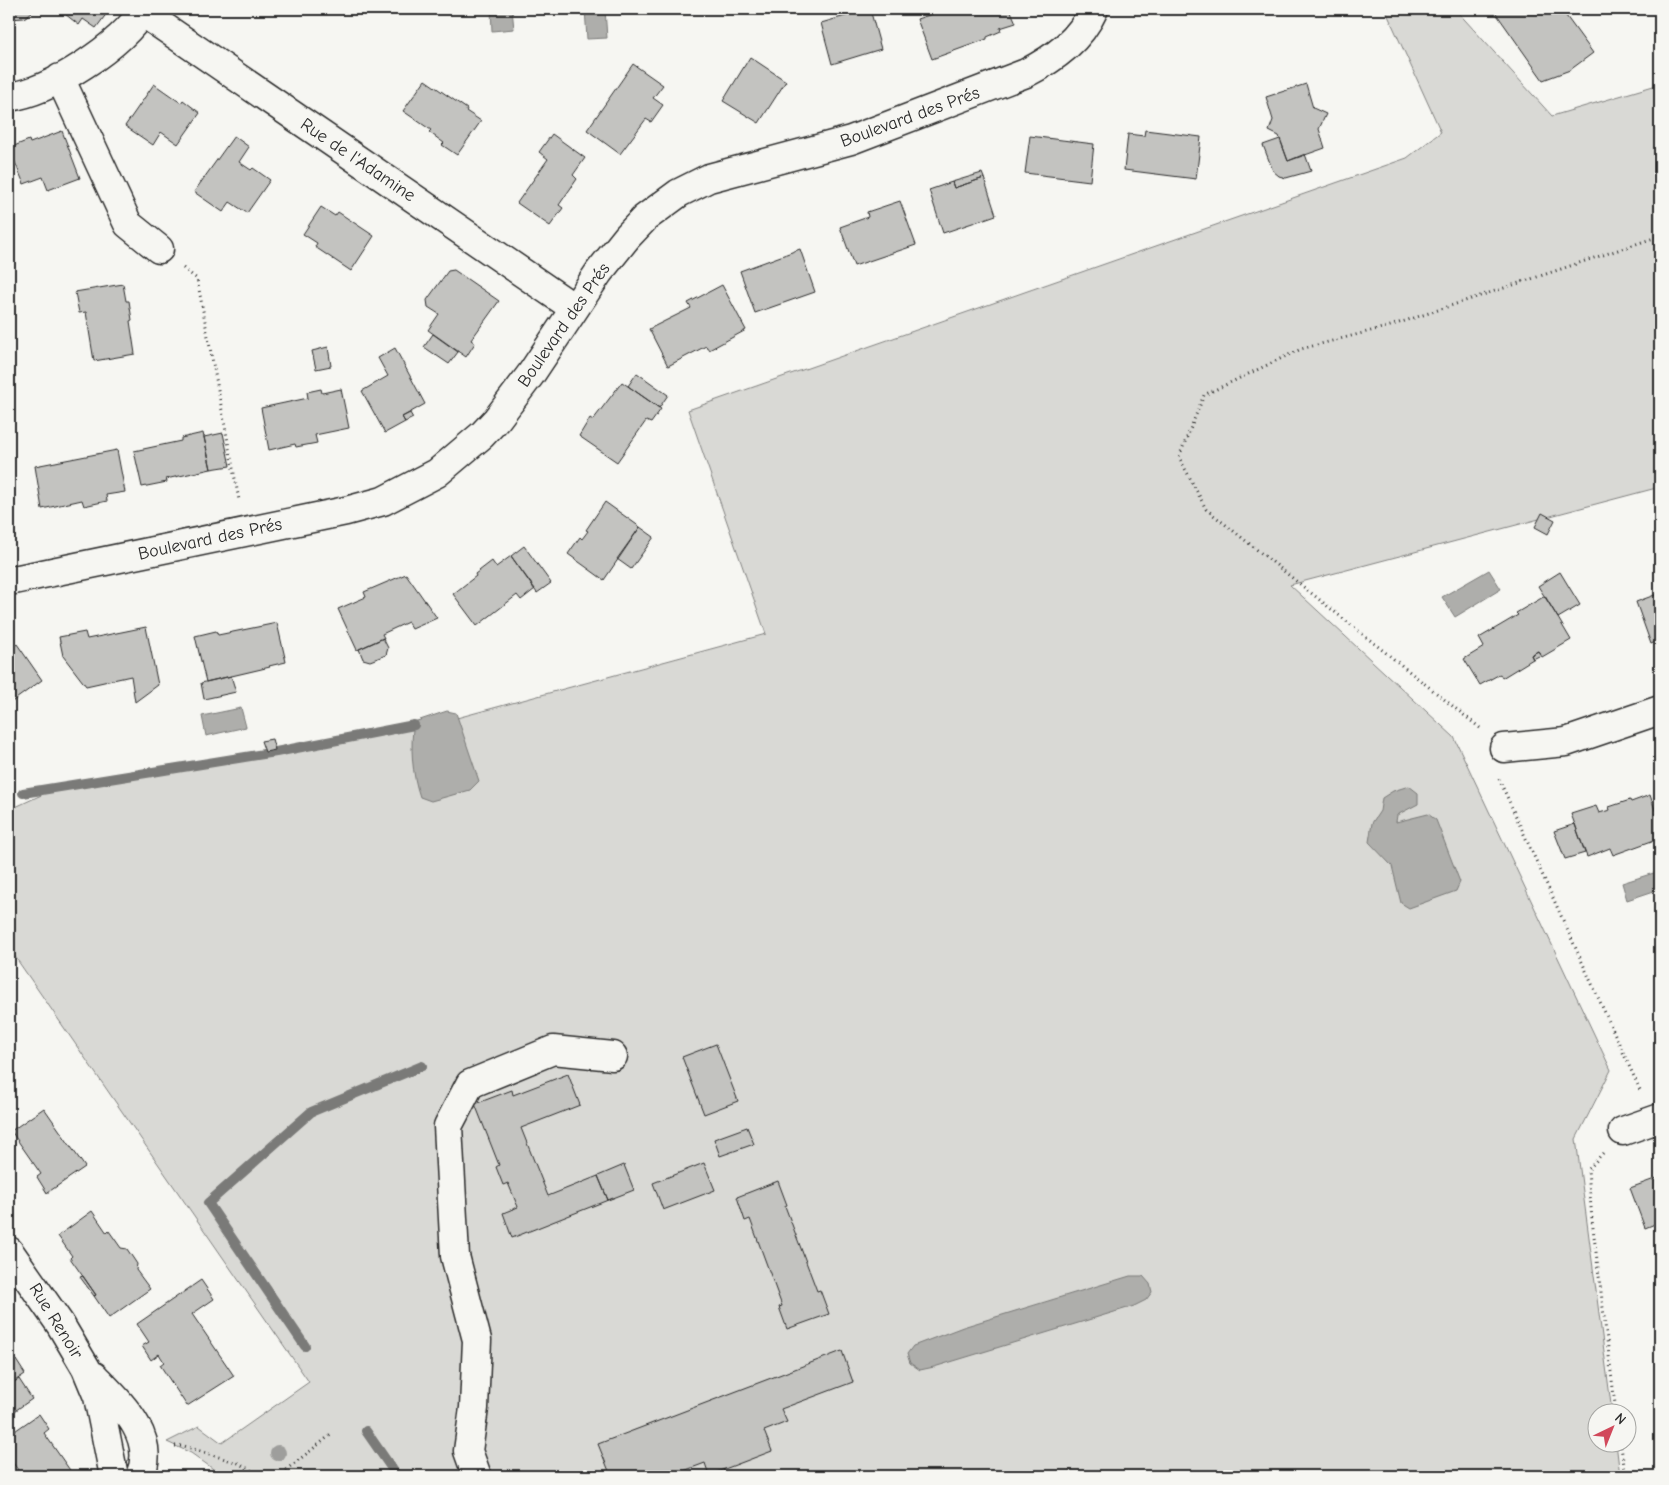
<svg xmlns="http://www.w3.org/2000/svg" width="1669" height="1485" viewBox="0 0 1669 1485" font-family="'Comic Neue',sans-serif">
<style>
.green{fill:#d9d9d5;stroke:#828280}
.water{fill:#aeaeab;stroke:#7a7a78}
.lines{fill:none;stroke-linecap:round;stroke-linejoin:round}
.stream{stroke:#7a7a78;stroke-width:10}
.building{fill:#c3c3c0;stroke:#2b2b2b}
.minor-casing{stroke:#2b2b2b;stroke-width:31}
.path{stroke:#2b2b2b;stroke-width:3;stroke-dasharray:1 4;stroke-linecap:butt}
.minor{stroke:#f6f6f2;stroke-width:28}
.tree{fill:#9e9e9c}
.labels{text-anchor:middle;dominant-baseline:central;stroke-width:4;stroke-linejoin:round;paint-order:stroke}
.street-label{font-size:18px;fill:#2b2b2b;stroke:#f6f6f2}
</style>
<rect width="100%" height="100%" fill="#f6f6f2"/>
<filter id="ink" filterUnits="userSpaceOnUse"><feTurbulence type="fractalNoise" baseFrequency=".02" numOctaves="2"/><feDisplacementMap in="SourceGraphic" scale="10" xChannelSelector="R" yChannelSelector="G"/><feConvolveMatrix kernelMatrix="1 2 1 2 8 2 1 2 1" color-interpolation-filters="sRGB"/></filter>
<g filter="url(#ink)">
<path class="green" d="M1385 9H1455L1552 116 1660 84V487L1290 585 1454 737 1611 1070 1576 1139 1612 1412H1596V1442L1616 1443 1620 1476H223L191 1453 167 1442 199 1426 222 1443 309 1382 9 948V810L63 785 431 725 766 634 688 410 1407 158 1441 132Z"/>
<path class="water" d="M491 9H512L514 29 492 31Z
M585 9H605L607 38 587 39Z
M1489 570 1501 589 1455 617 1442 597Z
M241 708 246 727 206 736 202 716Z
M447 711 456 713 479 781 470 790 449 796 431 801 420 797C412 774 410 746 414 722Z
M1409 786 1418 793V804L1397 815 1396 822 1428 814 1436 820 1460 882 1456 891 1409 908 1401 903 1392 866 1369 842 1372 823 1380 811 1382 798 1393 791Z
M1660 871V889L1627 900 1622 883Z
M1130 1276H1143L1150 1284 1152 1292 1146 1300 1134 1306 934 1367 920 1370 910 1363 907 1354 913 1346 963 1327Z"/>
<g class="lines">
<path class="stream" d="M23 793 276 752 414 725
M305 1346 208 1203 311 1112 422 1066
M366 1431 397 1476"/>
</g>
<path class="building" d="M9 9H36L24 18 9 19Z
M68 9H110L96 28 83 19 79 25 65 14Z
M870 9 881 49 832 64 821 23Z
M947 9H1010L1016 23 1000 28 1001 31 987 37V39L932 59 917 19Z
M1493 9H1561L1593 53 1570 70 1543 80Z
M1652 9H1660V29L1659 27Z
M750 57 786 81 759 123 723 101Z
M633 64 663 85 653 98 663 105 651 122 646 119 620 154 587 130Z
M425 80 467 109 466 111 481 121 457 155 442 145 444 143 429 132 431 130 403 111Z
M154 84 181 103 183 100 200 113 178 144 161 132 153 145 125 126Z
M1306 84 1313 108 1326 114 1319 129 1325 148 1288 161 1279 136 1269 131 1273 120 1266 97Z
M1145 130 1201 137 1196 179 1124 170 1128 134 1144 136Z
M62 131 80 178 48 190 43 177 24 184 9 148 29 140 30 143Z
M552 134 585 158 573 175 577 179 559 205 563 208 550 226 517 203 548 159 539 152Z
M234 136 249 147 239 162 251 170 253 168 270 180 247 213 230 202 223 212 194 192Z
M1030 136 1094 144 1090 181 1025 173Z
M1280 139 1288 161 1305 154 1311 171 1286 178 1279 176 1273 171 1263 145Z
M982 173 984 178 954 188 952 182Z
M984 178 996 215 943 233 929 190 952 182 954 188Z
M900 201 916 245 854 266 840 227 868 217 867 212Z
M321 207 335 216 338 212 374 236 351 271 315 247 317 243 303 234Z
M800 249 815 292 755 313 740 271Z
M454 270 499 301 471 340 475 343 466 357 428 330 439 314 428 307 427 300 448 271Z
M123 284 126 301H129L132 320 130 321 135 354 94 361 86 312 79 313 75 292Z
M722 285 746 330 709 350 706 346 668 366 649 329 691 308 688 303Z
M433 334 458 352 449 364 424 347Z
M328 347 331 366 316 369 312 351Z
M395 348 425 404 402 417 405 422 385 433 362 391 388 376 378 358Z
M637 373 668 395 659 408 628 386Z
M622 382 661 409 651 423 646 421 617 462 579 436 590 418 593 420Z
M321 389 322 393 341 389 349 428 315 435 317 443 296 447 295 444 269 450 261 408 308 398 307 392Z
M410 413 413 418 405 422 402 417Z
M203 433 211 469 166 479 167 482 142 487 134 451 181 441V438Z
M223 433 230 466 211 469 204 437Z
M117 450 125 492 106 495 107 501 84 506 82 500 42 509 35 466Z
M605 502 640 527 604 580 568 554 580 537 582 539 588 531 586 530Z
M1542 513 1555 520 1548 534 1535 527Z
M640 527 654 537 631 569 617 559Z
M524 546 551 583 537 593 511 556Z
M511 556 535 589 521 600 517 595 477 626 453 594 476 576 475 574 492 561 496 567Z
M1560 572 1580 605 1558 618 1538 586Z
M406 574 437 618 412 629 408 622 382 634 384 638 357 650 338 609 366 597 364 592Z
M1660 593V640L1651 644 1636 602Z
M1545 596 1571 640 1542 657 1538 651 1531 655 1533 659 1502 678 1500 674 1480 685 1464 659 1484 647 1479 638 1518 615 1516 613Z
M277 623 286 662 269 666 270 667 206 682 195 636 216 631 218 635Z
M146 627 158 685 135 702 131 676 86 686 63 656 59 637 85 632 87 639Z
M383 638 388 648 386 655 370 661 363 659 359 649Z
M17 644 42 680 9 704V650Z
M1538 651 1541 655 1533 659 1531 655Z
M231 676 236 692 204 699 201 683Z
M272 739 275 750 265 752 261 741Z
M1650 795 1660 824V838L1613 855 1610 848 1587 857 1571 814 1596 806 1599 813 1610 810 1609 807 1630 800 1631 802Z
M1575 824 1585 853 1565 859 1554 831Z
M716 1044 738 1101 704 1114 682 1057Z
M568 1074 580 1105 521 1128 548 1196 598 1176 608 1200 512 1238 503 1213 518 1207 508 1183 503 1185 496 1167 499 1165 475 1104 512 1090 513 1095Z
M44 1108 85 1167 47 1193 37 1177 41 1174 11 1131Z
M747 1127 754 1144 720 1156 714 1139Z
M704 1163 715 1190 663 1210 653 1183Z
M624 1165 634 1190 608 1200 598 1176Z
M1660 1177V1222L1645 1228 1630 1188Z
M778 1181 787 1205 785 1206 817 1291 820 1290 829 1314 787 1329 779 1307 782 1306 750 1219 745 1221 737 1197Z
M92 1211 107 1233 109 1231 121 1248 127 1249 137 1264 136 1270 150 1289 109 1318 94 1296 96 1295 70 1258 72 1256 58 1236Z
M83 1276 96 1295 94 1296 80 1277Z
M201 1280 214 1299 192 1314 234 1376 187 1406 160 1365 164 1362 159 1354 151 1360 142 1346 149 1342 137 1324Z
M842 1351 853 1382 781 1409 787 1422 764 1431 772 1451 709 1475 705 1463 670 1476H611L598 1444Z
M9 1359 12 1363 16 1360 25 1374 9 1385Z
M19 1379 32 1399 9 1415V1385Z
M39 1414 49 1429 44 1433 74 1476H22L9 1457V1435Z"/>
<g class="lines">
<g class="minor-casing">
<path id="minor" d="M142 12 574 308
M60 78 128 224 159 249
M9 97C52 91 121 46 144 9
M9 581 346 511 383 501 437 473 482 435 497 419 531 374 599 272 627 237 645 218 679 193 709 178 851 140 1026 73C1055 58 1080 40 1094 9
M1504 748 1566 742 1660 710
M1623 1131 1660 1118
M9 1251 60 1324 86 1368 98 1397 114 1476
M94 1376C119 1402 158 1436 140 1476
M477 1476 468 1451 474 1408 477 1340 455 1256 448 1126 470 1084 553 1050 613 1056"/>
</g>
<path class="path" d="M183 268 197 279 239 500
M1480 728 1206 509 1179 457 1204 395 1301 349 1390 326 1660 236
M1499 779 1641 1092
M1603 1153 1588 1170 1592 1220 1616 1412
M1620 1442 1626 1476
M175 1446H184L238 1463 261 1476
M278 1476 332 1434"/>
<use href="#minor" class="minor"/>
</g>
<circle class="tree" cx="278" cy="1453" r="8"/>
</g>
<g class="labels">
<g class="street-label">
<text transform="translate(910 117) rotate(-20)">Boulevard des Prés</text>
<text transform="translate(358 160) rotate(34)">Rue de l'Adamine</text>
<text transform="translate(564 325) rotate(-55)">Boulevard des Prés</text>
<text transform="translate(210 539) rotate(-12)">Boulevard des Prés</text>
<text transform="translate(56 1321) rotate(58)">Rue Renoir</text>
</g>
</g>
<rect width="1669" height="1485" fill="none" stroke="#f6f6f2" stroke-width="30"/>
<rect x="15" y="15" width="1639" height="1455" fill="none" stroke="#2b2b2b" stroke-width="2" filter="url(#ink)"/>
<g transform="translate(1612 1428) rotate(43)"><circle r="24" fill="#f6f6f2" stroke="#a5a5a2"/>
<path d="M0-4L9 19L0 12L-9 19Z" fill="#d1495b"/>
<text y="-8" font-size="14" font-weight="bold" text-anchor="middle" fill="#2b2b2b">N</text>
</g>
</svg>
